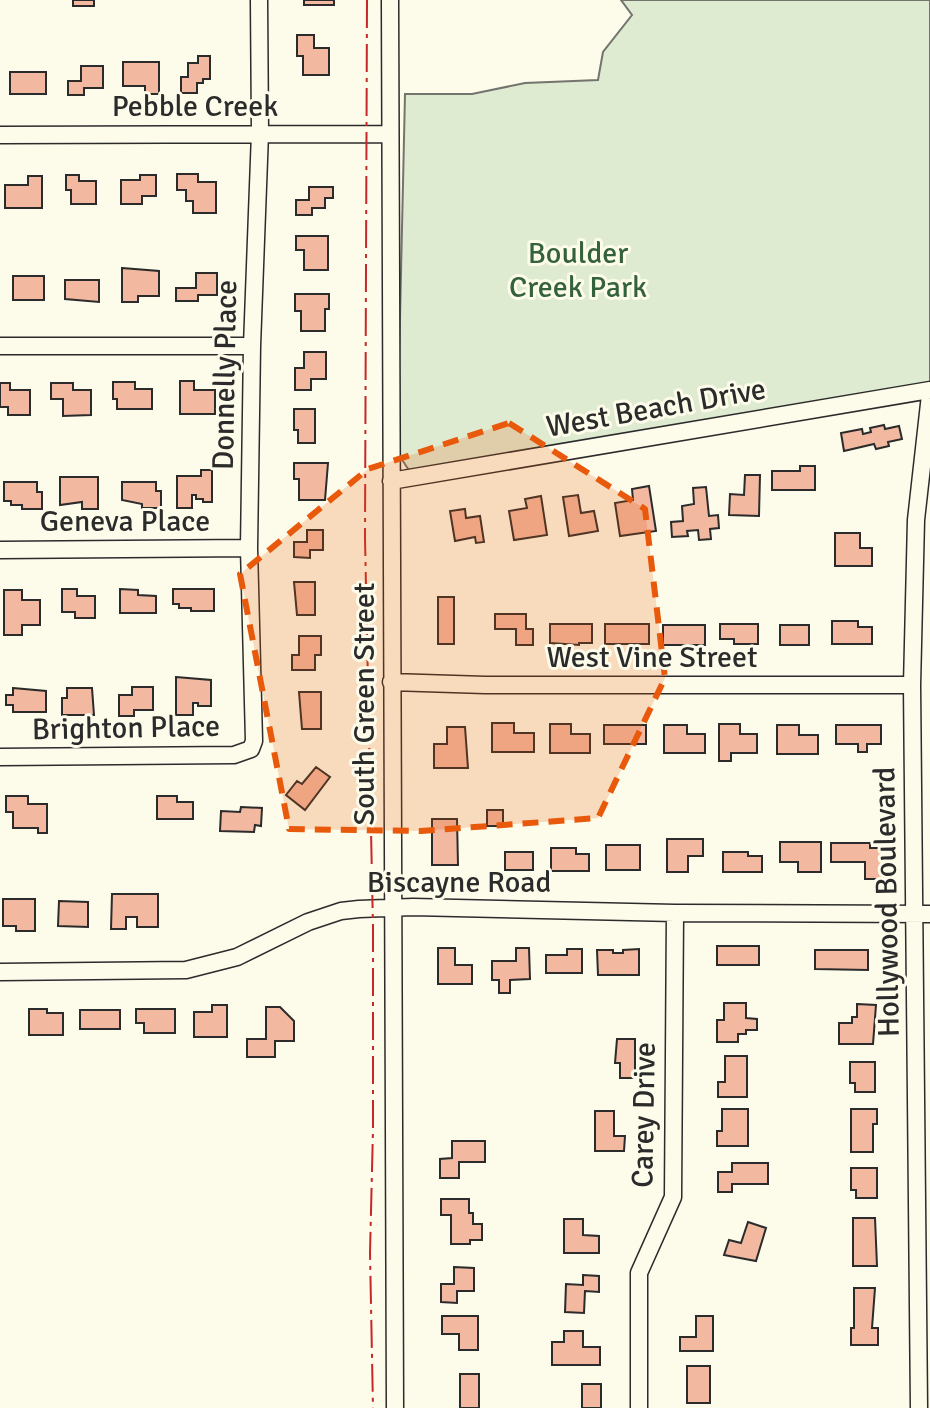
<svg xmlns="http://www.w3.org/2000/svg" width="930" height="1408" viewBox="0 0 930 1408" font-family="Signika,sans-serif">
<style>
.green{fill:#deebd1;stroke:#74746e;stroke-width:2}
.building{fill:#f2b8a0;stroke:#2b2b2b;stroke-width:2}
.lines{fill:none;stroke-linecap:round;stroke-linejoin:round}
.minor-casing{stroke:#2b2b2b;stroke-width:19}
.minor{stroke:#fdfbea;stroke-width:16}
.power{stroke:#c62828;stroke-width:2;stroke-dasharray:28 6 4 6;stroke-linecap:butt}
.marked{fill:#e8590c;fill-opacity:0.2;stroke:#e8590c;stroke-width:6;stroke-dasharray:16 10;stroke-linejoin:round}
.labels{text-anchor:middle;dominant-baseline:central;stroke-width:6;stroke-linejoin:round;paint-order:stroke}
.street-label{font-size:30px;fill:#2b2b2b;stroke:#fdfbea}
.park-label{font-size:30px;fill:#34623c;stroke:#fdfbea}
</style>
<rect width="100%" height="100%" fill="#fdfbea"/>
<path class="green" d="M621 0H930V390L414 478 397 452 405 94H472L525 83 598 80 603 52 632 15Z"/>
<path class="building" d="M73 0H94V6H73Z
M304 0H334V5H304Z
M297 35H314V48H329V75H303V56H297Z
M198 56H210V79H203V83H197V93H181V77H188V63H198Z
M123 62H159V94H145V86H123Z
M81 66H103V88H84V95H68V81H81Z
M10 72H46V94H10Z
M177 174H198V182H216V213H193V201H186V190H177Z
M66 175H79V181H96V204H71V190H66Z
M140 175H156V196H142V204H121V180H140Z
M28 176H42V208H5V185H28Z
M309 187H333V198H325V208H312V215H296V200H309Z
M296 236H328V270H304V250H296Z
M122 268 159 271V296H138V302H122Z
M196 273H217V295H198V301H176V288H196Z
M13 276H44V300H13Z
M65 280H99V302L65 299Z
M295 294H329V309H325V331H301V311H295Z
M304 352H326V379H311V390H295V368H304Z
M180 381H194V390H215V414H180Z
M113 382H135V389H152V409H117V399H113Z
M0 383H10V390H30V415H8V407H0Z
M51 383H73V390H91V415L63 416V399H51Z
M294 409H315V443H298V430H294Z
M884 425 885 429 899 426 902 439 888 442 889 446 876 449 874 444 844 451 841 433 862 429 863 434 871 432 870 428Z
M294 463H328L325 500H299V479H294Z
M800 466H815V490H772V471H800Z
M201 470H212V502H203V499H196V495H192V508H177V476H201Z
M745 475H760L759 516 729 515 730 494 744 495Z
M60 477H98V509H82V502L60 505Z
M4 482H37V492H42V509H22V505H11V501H4Z
M122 482H156V491H161V508H142V504L122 500Z
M649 486 656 531 620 536 615 503 633 500 632 489Z
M706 487 709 516 718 515 719 528 710 529 711 539 699 540 698 530 687 531 688 536 672 537 671 522 683 521 682 506 694 504 693 488Z
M578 495 581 513 594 511 598 531 569 536 563 497Z
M541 496 547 535 514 540 509 511 527 508 525 499Z
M465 509 466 518 480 516 484 542 476 543 475 537 455 541 450 511Z
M307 530H323V550H310V558L294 557V542H307Z
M835 533H860V548H872V566H835Z
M294 582H315V615H297Z
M62 589H77V596H95V618H75V612H62Z
M120 589 138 590V595L156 596V613H120Z
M173 589H214V611H191V608H179V604H173Z
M4 590H22V600H40V625H22V635H4Z
M438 597H454V644H438Z
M495 614H526V629H533V645H516V629H495Z
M832 621H858V627H872V644H832Z
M550 624H592V643H579V645L550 643Z
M605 624H649V644H605Z
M720 624H758V644H734V639H720Z
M663 625H705V645H663Z
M780 625H809V645H780Z
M299 636H321V655H315V670H292V655H299Z
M176 677 211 680V706H198V703H193V715H176Z
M132 687H153V710H134V716H119V695H132Z
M13 688 46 691V712H13V705H6V695H13Z
M67 688H92L94 715H62V698H67Z
M299 692H321V729H302Z
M492 723H514V733H534V752H492Z
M550 724H571V734H590V753H550Z
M719 724H740V734H757V753H731V761H719Z
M604 725H646V744H604Z
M664 725H687V734H705V753H664Z
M777 725H799V735H818V754H777Z
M836 725H881V744H867V752H858V744H836Z
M447 727H465L468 768H434V744H447Z
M316 767 330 777 305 810 286 795 297 781 302 784Z
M6 796H28V804H47V833H38V828H13V812H6Z
M157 796H177V802H193V819H157Z
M241 807 262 808 261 826 255 825 254 832 220 831 221 811 240 812Z
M487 810H503V826H487Z
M432 819H457L458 865H432Z
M667 839H703V856H688V872H667Z
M780 842H821V872H798V862H780Z
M831 843H870V848H882V879H865V862H831Z
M606 845H640V870H606Z
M551 848H576V854H589V871H551Z
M505 852H533V870H505Z
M723 852H748V856H762V872H723Z
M112 894H158V927H137V917H126V929H111Z
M3 899H35V931H16V926H3Z
M59 901 88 902V927L58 926Z
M717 946H759V965H717Z
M438 948H455V965H472V984H438Z
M516 948H529L530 979 510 980V993H499V980H492V961H516Z
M567 949H582V973H546V955H567Z
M639 949V975H598L597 950H613V953H623V950Z
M815 950H868V970L815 969Z
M724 1003H746V1018L757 1019V1030H746V1034H738V1042H717V1020H724Z
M857 1004 876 1005 873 1044H839V1023H852V1017H857Z
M212 1005H227V1037H194V1012H212Z
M266 1007H280L294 1021V1041H275V1057H247V1039H266Z
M29 1009H47V1013H63V1035H29Z
M136 1009H175V1033H144V1023H136Z
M80 1010H120V1029H80Z
M617 1039H635V1078H620V1063H615Z
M725 1056H747V1097H718V1082H725Z
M850 1062H875V1092H855V1083H850Z
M722 1109H748V1146H717V1131H722Z
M851 1109H877V1124H873V1152H851Z
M595 1111H614V1136H625L624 1151H595Z
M452 1141H485V1162H459V1178H440V1159L452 1158Z
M732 1163H768V1184H732V1192H718V1172H732Z
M851 1168H877V1198H856V1190H851Z
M441 1199H469V1213H473V1224H482V1240H470V1244H451V1215H441Z
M853 1218H875L877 1266H853Z
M564 1219H583V1235L599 1236V1253H564Z
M748 1222 766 1228 756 1261 724 1255 729 1240 741 1243Z
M454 1267 474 1268V1291H457V1303L441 1302V1284H454Z
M583 1275 599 1276V1292L585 1291 584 1313 565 1312 566 1284 583 1285Z
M854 1288H875L872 1328H878V1345H851V1328H854Z
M442 1316H478V1350H459V1334H442Z
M696 1316H713V1351H680V1337H696Z
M564 1331H583V1347H600V1365H552V1342H564Z
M687 1366H710V1403H687Z
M460 1374H479V1408H460Z
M582 1384H601V1408H582Z"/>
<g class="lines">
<g class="minor-casing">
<path id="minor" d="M390 0 395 1408
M0 135 390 134
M0 346H252
M391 481 930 390
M0 550 249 548
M391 682 485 685H912
M0 757 234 755 251 749 254 741 249 548 252 346 260 133 259 0
M0 972 186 970 237 957 308 922 341 911 359 909 413 907 675 913 930 914
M639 1408V1273L673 1197 675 913
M919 1408 912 685 916 520 930 395"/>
</g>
<use href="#minor" class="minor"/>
<path class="power" d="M367 0 365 538 373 927V1129L370 1253 373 1408"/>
</g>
<path class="marked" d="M509 423 645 509 665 678 598 818 421 831 289 829 240 574 368 469Z"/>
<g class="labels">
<g class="street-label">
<text x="195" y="106">Pebble Creek</text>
<text transform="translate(225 375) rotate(-89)">Donnelly Place</text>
<text transform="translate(656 408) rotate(-10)">West Beach Drive</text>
<text x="125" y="521">Geneva Place</text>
<text x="652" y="657">West Vine Street</text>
<text transform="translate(364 704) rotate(-90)">South Green Street</text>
<text transform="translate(126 728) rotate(-1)">Brighton Place</text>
<text x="459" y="882">Biscayne Road</text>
<text transform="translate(887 902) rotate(-91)">Hollywood Boulevard</text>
<text transform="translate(644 1115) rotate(-89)">Carey Drive</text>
</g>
<g class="park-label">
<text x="578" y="253">Boulder<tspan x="578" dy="34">Creek Park</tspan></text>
</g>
</g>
</svg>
